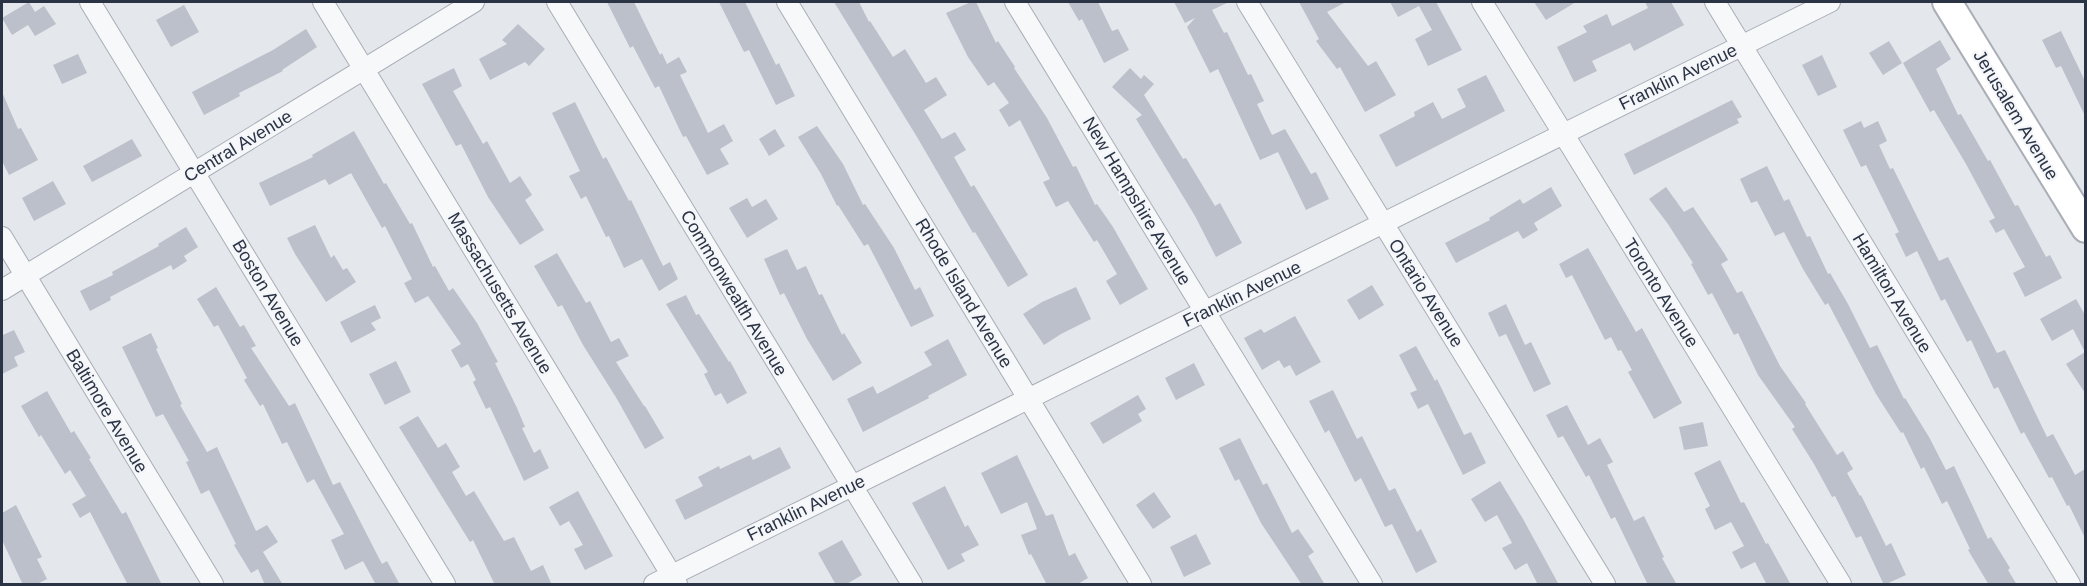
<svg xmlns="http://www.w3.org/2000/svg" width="2087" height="586" viewBox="0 0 2087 586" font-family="Helvetica,sans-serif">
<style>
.building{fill:#bbc0ca}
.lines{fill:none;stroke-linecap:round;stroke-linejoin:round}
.street-casing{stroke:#a9aeb7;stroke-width:22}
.secondary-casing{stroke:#a9aeb7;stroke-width:32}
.street{stroke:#f7f8fa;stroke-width:20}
.secondary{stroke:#fff;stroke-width:28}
.labels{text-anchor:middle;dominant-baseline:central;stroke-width:4.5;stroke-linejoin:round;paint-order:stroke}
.street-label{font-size:18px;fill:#2b3445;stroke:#f4f6f9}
</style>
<rect width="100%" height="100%" fill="#e4e7ec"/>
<path class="building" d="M29 2 35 12 44 6 56 24 35 36 28 25 12 35 2 18Z
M607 2H634L660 55 662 53 667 64 679 57 687 72 680 75 708 133 724 124 733 141 720 149 729 164 707 175 686 136 683 137 659 86 655 88 633 46 630 48Z
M719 2H745L776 65 779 63 795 96 776 105 749 50 744 52Z
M834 2H859L869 22 870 21 893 57 905 49 926 83 936 77 947 95 924 110 942 139 955 132 966 150 954 157 971 187 974 185 1028 275 1008 287 975 232 973 233 917 137Z
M971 2H976L996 43 998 41 1015 67 1014 68 1047 118 1073 167 1076 166 1095 205 1097 204 1113 227 1148 289 1120 305 1106 281 1117 274 1097 240 1094 242 1068 201 1056 207 1043 182 1050 179 1020 120 1009 127 999 110 1009 103 994 82 988 86 968 57 946 13Z
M1068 2H1098L1112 31 1118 29 1129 50 1104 63 1082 19 1079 21Z
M1174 2H1229L1212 10 1224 33 1227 32 1248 75 1251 74 1264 101 1257 104 1272 135 1285 129 1311 174 1316 172 1329 199 1306 210 1278 152 1260 160 1218 69 1210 73 1187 27 1195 18 1185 23Z
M1299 2H1346L1327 12 1368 66 1376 61 1396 95 1365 112 1340 67 1337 69 1316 41 1319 39Z
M1390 2H1436L1462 50 1428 66 1415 39 1432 30 1419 6 1398 17Z
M1534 2H1576L1546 20Z
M1645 2H1671L1684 25 1634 51 1630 43 1592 61 1597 71 1574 82 1557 47 1587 32 1583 26 1607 14 1612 26 1648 8Z
M184 5 199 32 171 47 156 20Z
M518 24 545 49 529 66 525 62 490 80 479 59 507 44 502 40Z
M306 29 317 47 282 70 283 71 239 93 240 96 204 115 192 92 273 50Z
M2061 31 2085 81V116L2061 66 2056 68 2042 40Z
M1940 40 1951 59 1936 69 1958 115 1961 114 1988 161 1990 160 2015 206 2018 205 2046 257 2050 255 2062 278 2025 297 2013 273 2025 267 2004 229 1996 233 1989 221 1995 218 1966 164 1934 110 1930 112 1903 63Z
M1889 41 1902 63 1883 75 1869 53Z
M78 54 87 73 62 84 53 65Z
M1822 55 1837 87 1818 96 1802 65Z
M454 68 462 86 453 91 483 144 487 141 510 183 520 176 532 195 525 200 544 230 520 245 488 197 461 144 456 146 422 84Z
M1130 68 1141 79 1144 75 1154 84 1144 95 1183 159 1186 158 1215 206 1220 203 1242 243 1216 257 1195 216 1136 119 1142 115 1112 87Z
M1486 75 1505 111 1396 167 1379 135 1415 116 1414 112 1433 102 1442 119 1466 107 1457 89Z
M2 92 18 129 21 128 38 160 9 175 2 161Z
M1732 100 1742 117 1737 119 1739 123 1634 175 1624 154Z
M575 102 603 159 606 157 629 201 631 200 663 266 670 262 678 279 659 291 642 259 624 268 609 236 606 237 586 196 581 199 569 176 580 171 552 113Z
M1861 121 1864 128 1878 121 1887 141 1879 145 1890 169 1893 168 1939 261 1948 257 1997 353 2005 350 2047 437 2053 434 2075 475 2085 469V538L2069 505 2067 506 2052 477 2049 478 2024 432 2021 434 1998 387 1994 389 1971 340 1967 342 1945 299 1941 301 1917 251 1906 257 1895 234 1899 232 1866 165 1861 167 1843 130Z
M817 126 843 164 863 205 865 204 894 248 915 290 920 287 934 316 911 327 868 244 864 246 838 205 837 206 821 174 798 137Z
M775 129 785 146 769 156 759 139Z
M354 131 384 184 386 183 410 224 412 223 433 267 435 266 449 291 453 288 477 323 498 362 495 363 517 408 525 427 522 428 534 453 540 449 549 468 524 481 490 407 486 409 473 382 476 380 468 364 461 368 451 350 461 344 428 296 415 303 404 283 412 279 385 226 382 228 351 173 329 185 325 179 270 206 259 183 313 157 312 155Z
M132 139 142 156 92 182 83 166Z
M1767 166 1784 201 1789 199 1807 237 1810 236 1828 274 1830 273 1848 304 1870 348 1877 345 1904 399 1905 398 1929 437 1946 470 1954 466 1988 539 1991 537 2010 568 2008 570 2017 585H1989L1968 550 1970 549 1947 501 1942 504 1924 467 1921 469 1903 432 1901 433 1876 394 1828 303 1825 305 1803 269 1784 232 1775 236 1757 201 1751 203 1740 179Z
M53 181 66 204 34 221 22 198Z
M1551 187 1562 206 1534 223 1538 230 1523 239 1518 231 1456 263 1445 243 1490 220 1489 218 1520 199 1523 204Z
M1666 187 1684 212 1693 207 1724 253 1728 260 1721 264 1737 293 1742 291 1780 366 1806 403 1805 404 1837 455 1843 451 1853 469 1847 473 1860 496 1861 495 1886 546 1891 543 1906 575 1884 585 1861 536 1856 538 1835 496 1832 497 1814 464 1792 429 1795 427 1758 375 1738 333 1734 335 1712 293 1708 295 1691 264 1693 263 1668 224 1649 199Z
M747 198 752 207 766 199 778 219 747 238 729 208Z
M315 225 331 258 334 255 343 270 347 268 356 282 326 302 295 254 287 238Z
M186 227 198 247 184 256 187 261 173 270 171 265 110 297 111 300 90 311 80 291 113 275 112 272 159 246 158 244Z
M1588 248 1636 332 1642 328 1682 403 1654 419 1628 372 1632 370 1621 350 1618 351 1611 337 1605 340 1572 275 1566 278 1559 264Z
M787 249 797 270 806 266 819 295 822 294 842 335 844 333 862 363 833 381 807 339 784 293 780 295 764 259Z
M557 253 586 303 590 301 611 342 619 338 629 356 616 362 644 406H645L664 438 645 449 617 399 583 345 562 305 558 307 534 266Z
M1372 285 1384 305 1359 320 1347 300Z
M216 287 240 327 244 325 256 346 251 348 289 406 295 403 333 485 340 482 382 564 387 561 400 585H376L363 561 345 570 331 540 344 534 314 479 307 483 287 442 282 444 263 404 260 406 244 380 247 378 218 325 214 327 197 299Z
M1076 287 1091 319 1061 334 1044 345 1023 314 1042 302Z
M686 295 696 315 699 314 729 362 730 361 747 393 727 404 721 393 715 396 704 374 708 372 666 304Z
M2076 299 2085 315V393L2066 364 2085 352 2073 329 2052 341 2040 319Z
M1506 304 1525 345 1531 342 1551 384 1534 392 1506 334 1499 337 1488 313Z
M375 305 381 318 371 323 376 330 351 343 340 322Z
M1295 316 1321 362 1296 376 1290 365 1284 368 1279 360 1262 370 1244 338 1261 329 1264 333Z
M14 330 25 352 14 357 18 366 2 374V333L3 335Z
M151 333 158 348 156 349 182 404 180 405 207 452 217 447 256 531 267 525 278 542 263 552 283 585H265L258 569 251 573 234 545 236 544 209 490 201 494 186 462 189 461 163 414 156 417 122 347Z
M948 339 967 375 928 396 929 398 863 432 847 399 873 386 877 394 932 365 924 352Z
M1416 346 1435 381 1437 379 1464 435 1471 432 1486 463 1463 475 1428 404 1418 409 1410 393 1417 390 1399 355Z
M396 361 411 392 385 405 369 374Z
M1194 363 1205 385 1176 400 1165 378Z
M1333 390 1357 439 1362 436 1389 491 1395 488 1417 532 1421 529 1437 562 1416 573 1392 524 1385 527 1361 478 1355 482 1329 430 1325 433 1309 401Z
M47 391 71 433 74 431 91 458 89 459 122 514 126 512 162 585H128L90 512 80 518 72 504 86 496 70 470 65 474 41 435 39 437 21 406Z
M1138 395 1146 409 1138 414 1142 421 1103 444 1090 423Z
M1567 405 1588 445 1600 438 1613 462 1607 465 1634 521 1644 516 1664 557 1662 558 1677 585H1648L1615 517 1611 519 1589 475 1586 477 1563 436 1558 438 1546 415Z
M418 416 438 448 446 443 460 467 452 472 466 496 474 491 504 541 514 537 531 571 543 565 552 585H495L473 540 470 542 399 427Z
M1703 422 1708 446 1684 450 1679 427Z
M1240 438 1263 485 1267 483 1292 533 1298 529 1314 552 1308 556 1325 585H1302L1261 523 1239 479 1235 481 1219 448Z
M780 447 791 468 685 520 675 500 703 486 698 477 719 466 720 469 750 455 753 460Z
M1017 455 1046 516 1053 514 1069 556 1075 553 1088 578 1076 585H1047L1031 554 1029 555 1021 535 1037 529 1027 502 1001 514 981 473Z
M1720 460 1741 503 1744 502 1766 544 1768 543 1791 585H1767L1755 562 1741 569 1732 552 1744 546 1731 522 1715 530 1705 509 1710 506 1694 473Z
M1500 481 1523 519 1559 585H1538L1527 563 1515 570 1502 548 1512 543 1497 515 1485 522 1471 499Z
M945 486 965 527 968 525 979 545 961 554 965 561 948 570 912 503Z
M578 491 613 556 585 570 574 549 583 545 569 521 560 526 549 507Z
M1154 492 1171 517 1153 529 1136 505Z
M16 505 42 557 37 559 47 579 35 585H23L2 540V513Z
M1196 534 1211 564 1184 577 1170 547Z
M842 540 862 575 845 585H836L818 553Z"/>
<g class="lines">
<g class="street-casing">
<path id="street" d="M90 2 445 584
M323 2 677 584
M557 2 912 584
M787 2 1141 584
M1015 2 1372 584
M1247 2 1605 584
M1482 2 1841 584
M1715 2 2070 584
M2 237 213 584
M2 290 474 2
M654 584 1830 2"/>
</g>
<g class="secondary-casing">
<path id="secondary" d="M1947 2 2086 228"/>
</g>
<use href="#street" class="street"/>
<use href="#secondary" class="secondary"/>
</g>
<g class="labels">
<g class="street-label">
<text transform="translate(1678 77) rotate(-26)">Franklin Avenue</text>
<text transform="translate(2016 115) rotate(59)">Jerusalem Avenue</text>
<text transform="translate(238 146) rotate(-31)">Central Avenue</text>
<text transform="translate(1137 201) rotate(59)">New Hampshire Avenue</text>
<text transform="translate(268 293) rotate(59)">Boston Avenue</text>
<text transform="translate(500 293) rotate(59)">Massachusetts Avenue</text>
<text transform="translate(734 293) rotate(59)">Commonwealth Avenue</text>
<text transform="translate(964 293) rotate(59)">Rhode Island Avenue</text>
<text transform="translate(1426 293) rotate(58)">Ontario Avenue</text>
<text transform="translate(1661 293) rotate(58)">Toronto Avenue</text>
<text transform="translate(1892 293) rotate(59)">Hamilton Avenue</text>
<text transform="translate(1242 294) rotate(-26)">Franklin Avenue</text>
<text transform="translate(107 411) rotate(59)">Baltimore Avenue</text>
<text transform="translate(806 508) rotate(-26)">Franklin Avenue</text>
</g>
</g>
<rect width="2087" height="586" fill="none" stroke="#2b3445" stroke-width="6"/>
</svg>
